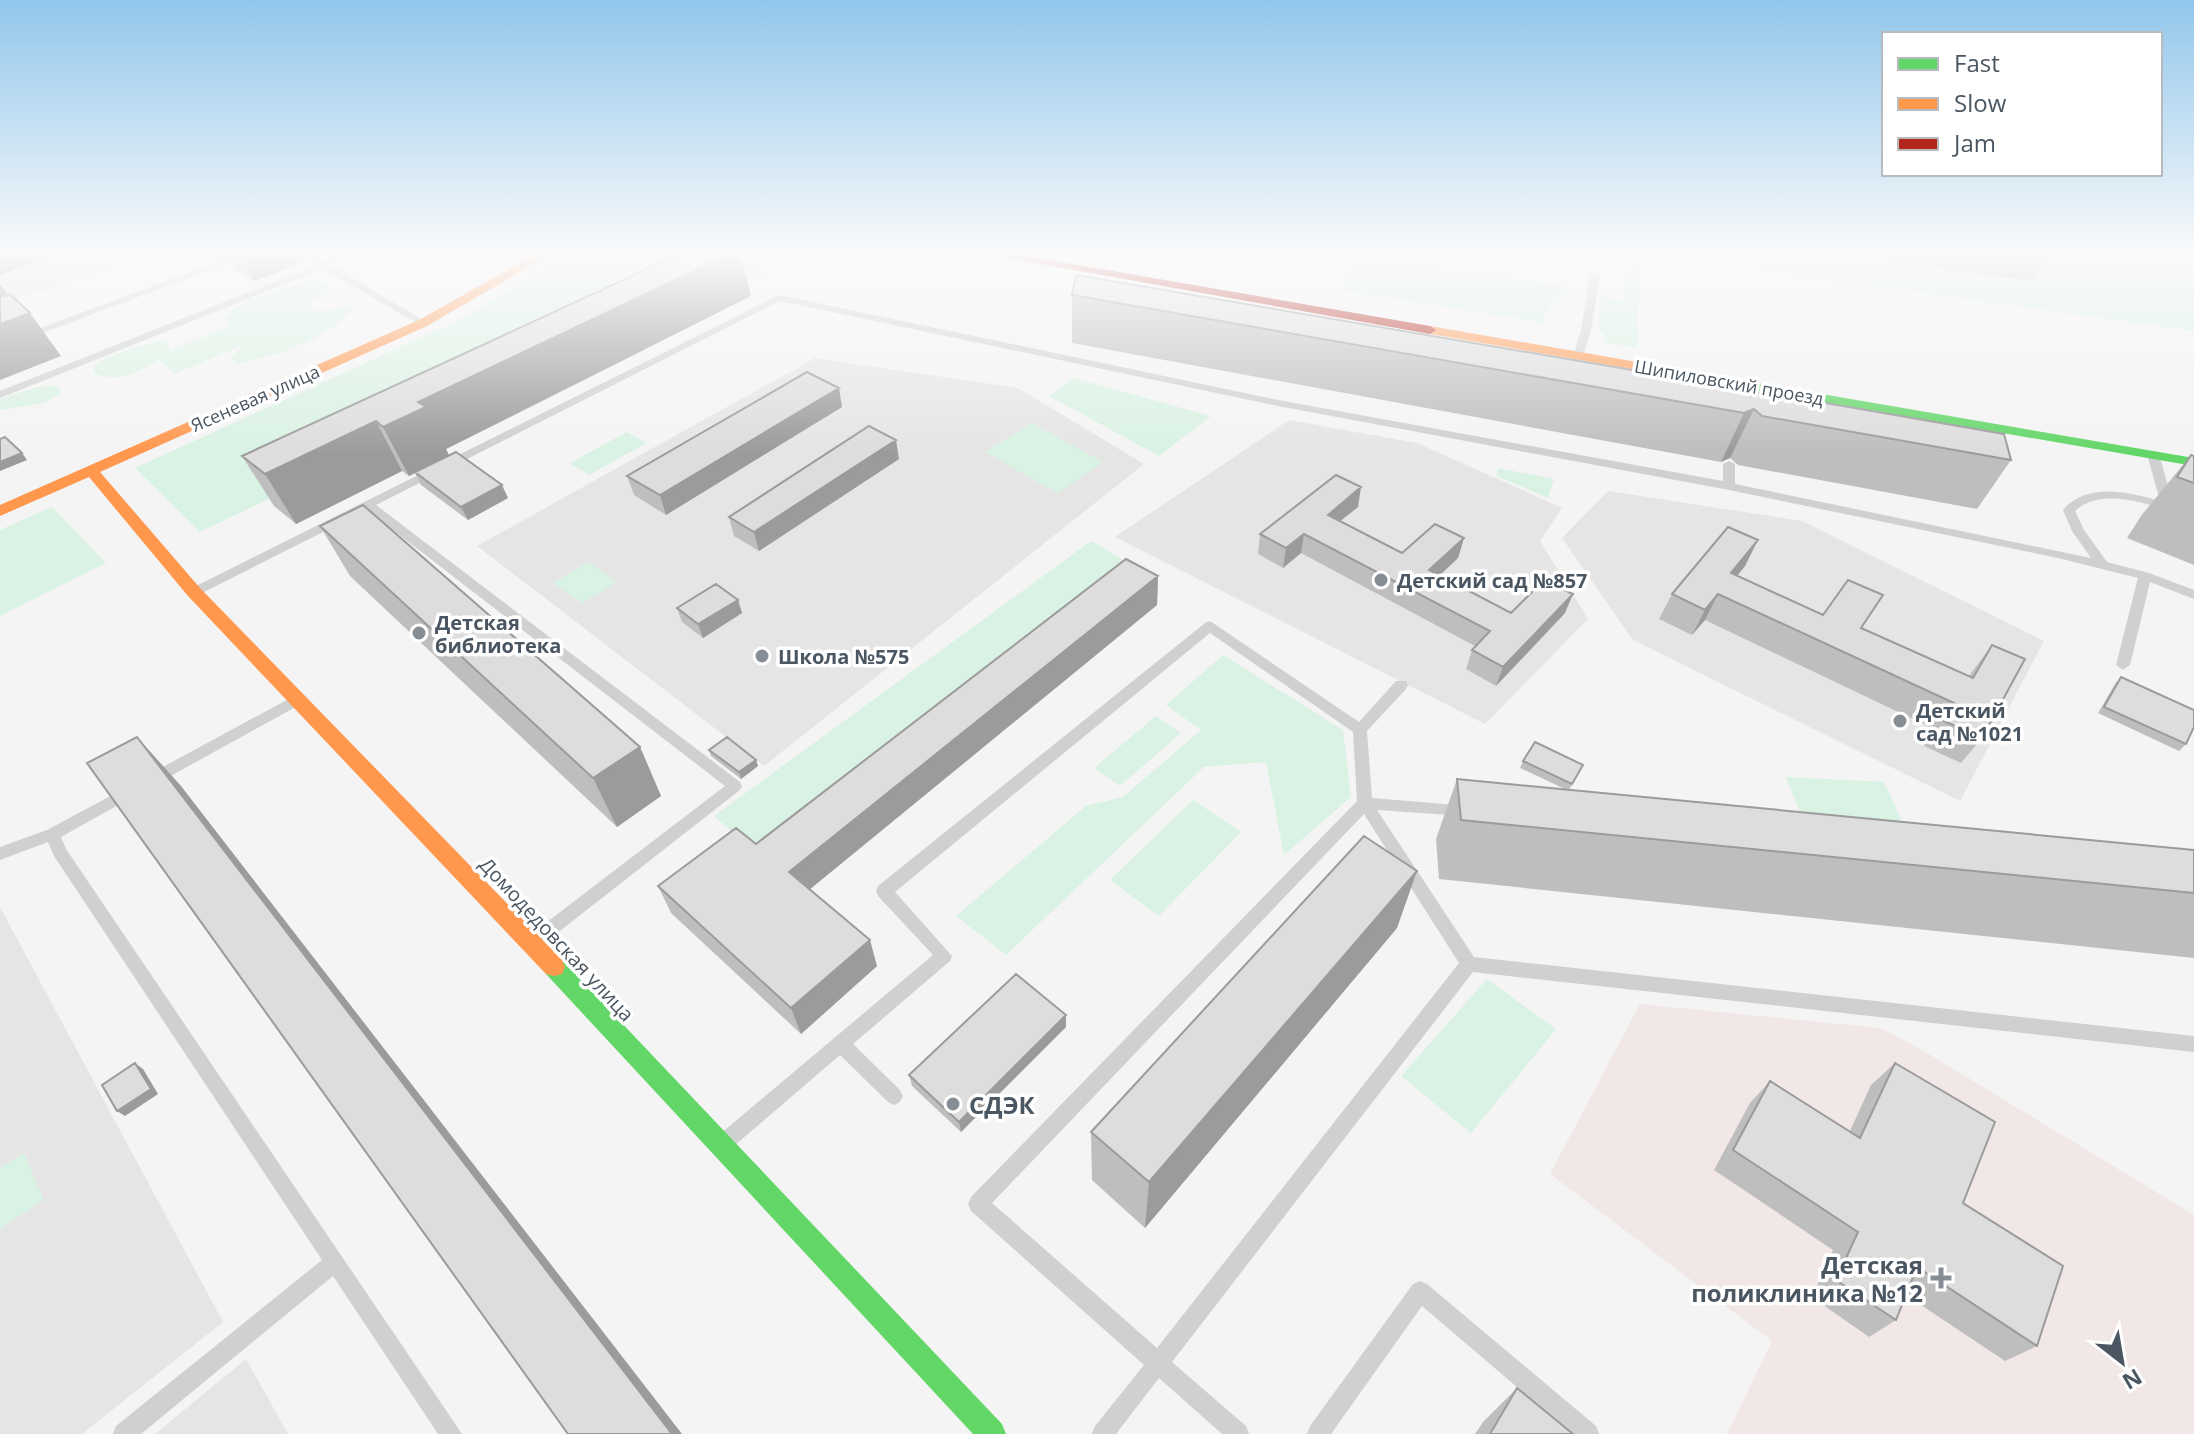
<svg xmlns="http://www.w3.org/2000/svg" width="2194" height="1434" viewBox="0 0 2194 1434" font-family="'Open Sans',sans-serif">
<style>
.education{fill:#e6e5e6}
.medical{fill:#f1e7e6}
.green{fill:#d9f2e3}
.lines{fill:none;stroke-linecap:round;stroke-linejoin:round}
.lane{fill:#ced0d2;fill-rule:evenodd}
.fast{fill:#63d668;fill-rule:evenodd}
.slow{fill:#ff974d;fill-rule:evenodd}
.jam{fill:#b3261e;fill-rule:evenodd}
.wall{fill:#bebebf}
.shaded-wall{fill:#9b9b9b}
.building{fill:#ddddde;stroke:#9b9b9b;stroke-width:2}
.poi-dot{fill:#868d94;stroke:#fff;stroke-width:3}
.labels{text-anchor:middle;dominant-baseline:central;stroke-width:7;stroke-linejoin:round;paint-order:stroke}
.far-street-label{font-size:18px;fill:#4a5661;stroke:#fff}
.poi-label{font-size:20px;font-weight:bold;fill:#4a5661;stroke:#fff;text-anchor:start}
.street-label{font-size:20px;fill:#4a5661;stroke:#fff}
.near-poi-label{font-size:24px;font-weight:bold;fill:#4a5661;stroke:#fff;text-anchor:start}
</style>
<rect width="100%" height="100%" fill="#f4f4f4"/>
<path class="education" d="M0 252H159L0 305Z
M815 358 1018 388 1144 464 764 766 477 546Z
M1289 420 1417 443 1562 508 1540 541 1588 619 1485 724 1115 537Z
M1608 491 1802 521 2044 641 1960 801 1633 640 1562 538Z
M0 907 223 1322 82 1434H0Z
M246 1359 288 1434H155Z"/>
<path class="medical" d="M1640 1004 1880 1028 1922 1050 2194 1215V1434H1727L1772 1341 1550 1174Z"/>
<path class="green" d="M573 252H751L736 264 763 256 765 277 725 279 200 532 135 468 455 322Z
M1360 252H1382L1447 263 1443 271 1517 278 1572 288 1546 309 1544 323 1341 290Z
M1628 252H2194V331L1640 253 1637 348 1603 342 1605 334 1598 332 1600 297 1624 300Z
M312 280 329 283 327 292 312 302 309 309 325 311 349 306 351 310C330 339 270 358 236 364L230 357 247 343 175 374 159 360C137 372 118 384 94 373V365C116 353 139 344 164 341L170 346 169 351 230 326 224 317 247 300Z
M1074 378 1211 416 1159 456 1049 396Z
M60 386V393L45 403 0 410V399L37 387Z
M1032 423 1103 462 1057 493 985 452Z
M627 432 646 443 589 475 570 463Z
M1498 468 1554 479 1548 498 1497 476Z
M52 507 106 563 0 616V530Z
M1091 541 1143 571 766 861 714 816Z
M588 562 617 582 582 603 553 583Z
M1223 655 1343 730 1351 797 1284 855 1266 762 1204 767 1006 955 956 916 1086 806 1123 797 1201 730 1166 705Z
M1156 716 1181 733 1120 786 1094 768Z
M1786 777 1884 782 1903 824 1802 818Z
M1193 800 1241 832 1159 916 1110 880Z
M1487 979 1556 1029 1471 1133 1401 1076Z
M24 1153 44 1200 0 1229V1168Z"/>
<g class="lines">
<path class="lane" d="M244 252H258L0 349V343Z
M300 252H311L325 261 346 252H359L331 265 428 323 420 325 323 269 0 398V391L317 265Z
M1595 273 1600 276 1591 330 1583 357 1578 360 1573 357 1581 330 1590 276Z
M779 295 1278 400 1723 481V464L1729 461 1735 464V484L2091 558 2072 531 2063 510C2087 482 2128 492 2160 501L2147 454 2153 451 2159 454 2173 504 2194 511V519C2161 509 2104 483 2075 511L2084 530 2107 562 2149 573 2194 590V599L2150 582 2130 665 2123 670 2116 665 2138 578 2058 558 1729 490 1278 406 780 301 376 505 740 782 742 786 740 790 542 945 536 947 530 945 528 940 530 935 725 786 367 510 198 595H190L188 592 190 589Z
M1210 621 1359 722 1396 681H1406L1408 685 1406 689 1367 731 1372 798 1469 806 1471 810 1469 814 1464 816 1377 810 1474 957 2194 1036V1052L1473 972 1172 1362 1246 1426 1249 1434H1222L1159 1378 1116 1434H1092L1095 1426 1144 1365 971 1211 968 1204 971 1197 1357 801 1353 732 1210 633 895 892 952 956 950 961 853 1044 900 1090 903 1096 900 1102 894 1105 888 1102 840 1055 734 1146 727 1149 720 1146 718 1140 720 1134 933 955 878 896 876 891 878 886 1205 623ZM1364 814 1459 963 1157 1348 992 1203Z
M296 695 301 696 303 700 301 704 158 783H148L146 779 148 775Z
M131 785 136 787 138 791 136 795 61 837 66 849 462 1434H438L333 1276 141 1434H113L116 1426 322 1260 54 856 48 842 0 860V847L47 830Z
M1420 1281 1427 1284 1596 1426 1599 1434H1572L1422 1306 1331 1434H1307L1310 1426 1413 1284Z"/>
<path class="fast" d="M1746 381 2194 458V466L1741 388V382Z
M554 958 562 960 1002 1424 1006 1434H973L546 974 543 967 546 960Z"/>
<path class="slow" d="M539 252H554L427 326 100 472 200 588 562 960 565 967 562 974 554 976 546 974 188 596 89 477 0 516V505L419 320Z
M1430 326 1746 381 1753 385 1746 389 1425 333 1424 330Z"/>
<path class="jam" d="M974 252H1003L1430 326 1436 330 1430 334Z"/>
</g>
<path class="wall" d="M208 252H302L307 261 254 281 229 266 224 256 218 259Z
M1874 252H2045L2047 257 2032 281 1875 259Z
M1072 295 1752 396 2011 460 1977 509 1738 465 1730 458 1721 462 1072 343Z
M751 296 446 449 449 455 508 498 468 520 421 485 415 473 409 476 402 471 296 524 274 506 242 456Z
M842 407 666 515 634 495 627 476Z
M2191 455 2194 456V565L2127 538 2141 516Z
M899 459 759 551 734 536 729 517Z
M1358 507 1340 521 1402 553 1464 538 1458 558 1439 576 1511 613H1565L1496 686 1466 669 1472 650 1475 646 1301 553 1283 568 1258 554 1260 534Z
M320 526 640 747 661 796 617 827 350 576Z
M1745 566 1737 576 1823 615 1862 628 1969 676 1992 645 1982 738 1961 763 1924 746 1934 729 1705 620 1692 635 1659 619 1672 594Z
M1158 576 1157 605 810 889 877 966 801 1034 671 913 658 886 756 844Z
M738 600 742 613 703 638 682 622 677 608Z
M2121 677 2186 744 2179 751 2098 713 2115 684Z
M709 750 756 760 758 766 741 779 711 756Z
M1523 761 1583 765 1569 790 2194 850V958L1439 879 1436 839 1457 779 1567 790 1520 768Z
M1397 928 1145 1228 1092 1180 1091 1132Z
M1066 1027 961 1132 912 1086 909 1075Z
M1895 1063 1963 1203 2037 1346 2005 1361 1906 1295 1896 1320 1869 1337 1812 1297 1833 1250 1714 1170 1750 1103 1770 1081 1850 1131 1871 1085Z
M1517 1388 1573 1434H1475L1483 1422Z"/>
<path class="shaded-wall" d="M22 252H64L0 275V260Z
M214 252H222L224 256 218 259Z
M237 252H302L307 261 254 281Z
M734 252H740L751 296 446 449 449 456 409 476 383 427 418 402Z
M0 285H1L23 316 30 313 61 356 0 380Z
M839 388 842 407 666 515 660 495Z
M1754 409 1730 458 1721 462 1744 413Z
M376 421 402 471 296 524 265 474Z
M896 440 899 459 759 551 754 532Z
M22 453 27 460 0 471V462Z
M502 485 508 498 468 520 461 507Z
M1361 487 1358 507 1324 534 1328 515Z
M1304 534 1301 553 1283 568 1286 548Z
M1464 538 1458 558 1424 590 1429 570Z
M1758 540 1745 566 1721 595 1731 573Z
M1158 576 1157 605 798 899 789 872Z
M1573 594 1565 613 1496 686 1503 667Z
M1718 594 1705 620 1692 635 1705 610Z
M738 600 742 613 703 638 698 624Z
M137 737 181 786 682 1434H672Z
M640 747 661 796 617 827 593 778Z
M756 760 758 766 741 779 739 772Z
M1417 871 1397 928 1145 1228 1149 1182Z
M870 940 877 966 801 1034 791 1008Z
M1066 1015V1027L961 1132 959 1122Z
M135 1063 143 1069 158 1094 125 1116 117 1111Z"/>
<path class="building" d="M0 252H22L0 260Z
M684 252H734L418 402 426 407 383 427 376 421 265 474 242 456Z
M2011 252H2045L2047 257Z
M1076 275 1743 389 1752 396 1762 392 2004 434 2011 460 1762 416 1754 409 1744 413 1072 295Z
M10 294 30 313 0 324V297Z
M807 372 839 388 660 495 627 476Z
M869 426 896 440 754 532 729 517Z
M5 437 22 453 0 462V439Z
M456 452 502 485 461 507 415 472Z
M2191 455 2194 456V483L2177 477Z
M1336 475 1361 487 1328 515 1402 553 1435 524 1464 538 1429 570 1511 613 1544 580 1573 594 1503 667 1472 650 1490 631 1304 534 1286 548 1260 534Z
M363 505 640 747 593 778 320 526Z
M1728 527 1758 540 1731 573 1823 615 1848 580 1883 595 1861 628 1973 678 1992 645 2025 659 1982 738 1944 721 1954 703 1718 594 1705 610 1672 594Z
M1126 559 1158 576 789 872 870 940 791 1008 658 886 736 828 756 844Z
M716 584 738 600 698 624 677 608Z
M2121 677 2194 710V727L2186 744 2104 707Z
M137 737 672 1434H568L87 763Z
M727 737 756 760 739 772 709 750Z
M1535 742 1583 765 1572 784 1523 761Z
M1457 779 2194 850V893L1461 820Z
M1364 836 1417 871 1149 1182 1091 1132Z
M1016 974 1066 1015 959 1122 909 1075Z
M135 1063 151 1089 117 1111 102 1085Z
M1895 1063 1995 1122 1963 1203 2063 1266 2037 1346 1917 1267 1896 1320 1836 1280 1858 1232 1733 1150 1770 1081 1860 1138Z
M1517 1388 1573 1434H1490Z"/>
<linearGradient id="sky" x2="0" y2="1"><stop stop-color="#91c6eb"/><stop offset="0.56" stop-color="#fafafa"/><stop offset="1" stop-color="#fafafa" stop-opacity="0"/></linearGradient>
<rect width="2194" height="453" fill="url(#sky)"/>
<g class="poi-dot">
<circle cx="1381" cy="580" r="8"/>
<circle cx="419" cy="633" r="8"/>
<circle cx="762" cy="656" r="8"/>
<circle cx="1900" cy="721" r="8"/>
<circle cx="953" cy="1104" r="8"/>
<path d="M1937 1266h8v8h8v8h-8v8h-8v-8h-8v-8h8z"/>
</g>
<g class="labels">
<g class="far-street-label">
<text transform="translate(1729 382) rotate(10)">Шипиловский проезд</text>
<text transform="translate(255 398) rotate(-24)">Ясеневая улица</text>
</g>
<g class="poi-label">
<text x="1397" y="580">Детский сад №857</text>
<text x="435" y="622">Детская<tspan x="435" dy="23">библиотека</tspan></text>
<text x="778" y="656">Школа №575</text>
<text x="1916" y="710">Детский<tspan x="1916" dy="23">сад №1021</tspan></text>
</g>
<g class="street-label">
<text transform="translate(557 939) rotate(47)">Домодедовская улица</text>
</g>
<g class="near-poi-label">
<text x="969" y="1104">СДЭК</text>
<text x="1923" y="1264" text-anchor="end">Детская<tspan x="1923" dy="28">поликлиника №12</tspan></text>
</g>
</g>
<rect x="1882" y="32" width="280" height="144" fill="#ffffff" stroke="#b7bbc0" stroke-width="2"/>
<rect x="1898" y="58" width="40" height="12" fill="#63d668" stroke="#b7bbc0" stroke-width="2"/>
<text x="1954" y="72" font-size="24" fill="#4a5661">Fast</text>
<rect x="1898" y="98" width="40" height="12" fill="#ff974d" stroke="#b7bbc0" stroke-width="2"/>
<text x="1954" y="112" font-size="24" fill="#4a5661">Slow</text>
<rect x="1898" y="138" width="40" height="12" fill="#b3261e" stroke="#b7bbc0" stroke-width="2"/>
<text x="1954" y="152" font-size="24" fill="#4a5661">Jam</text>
<g transform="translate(2122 1362) rotate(149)" stroke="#ffffff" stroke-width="6" paint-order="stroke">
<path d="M0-6L14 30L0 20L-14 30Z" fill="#4a5661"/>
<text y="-12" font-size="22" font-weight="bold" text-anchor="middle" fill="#4a5661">N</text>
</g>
</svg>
